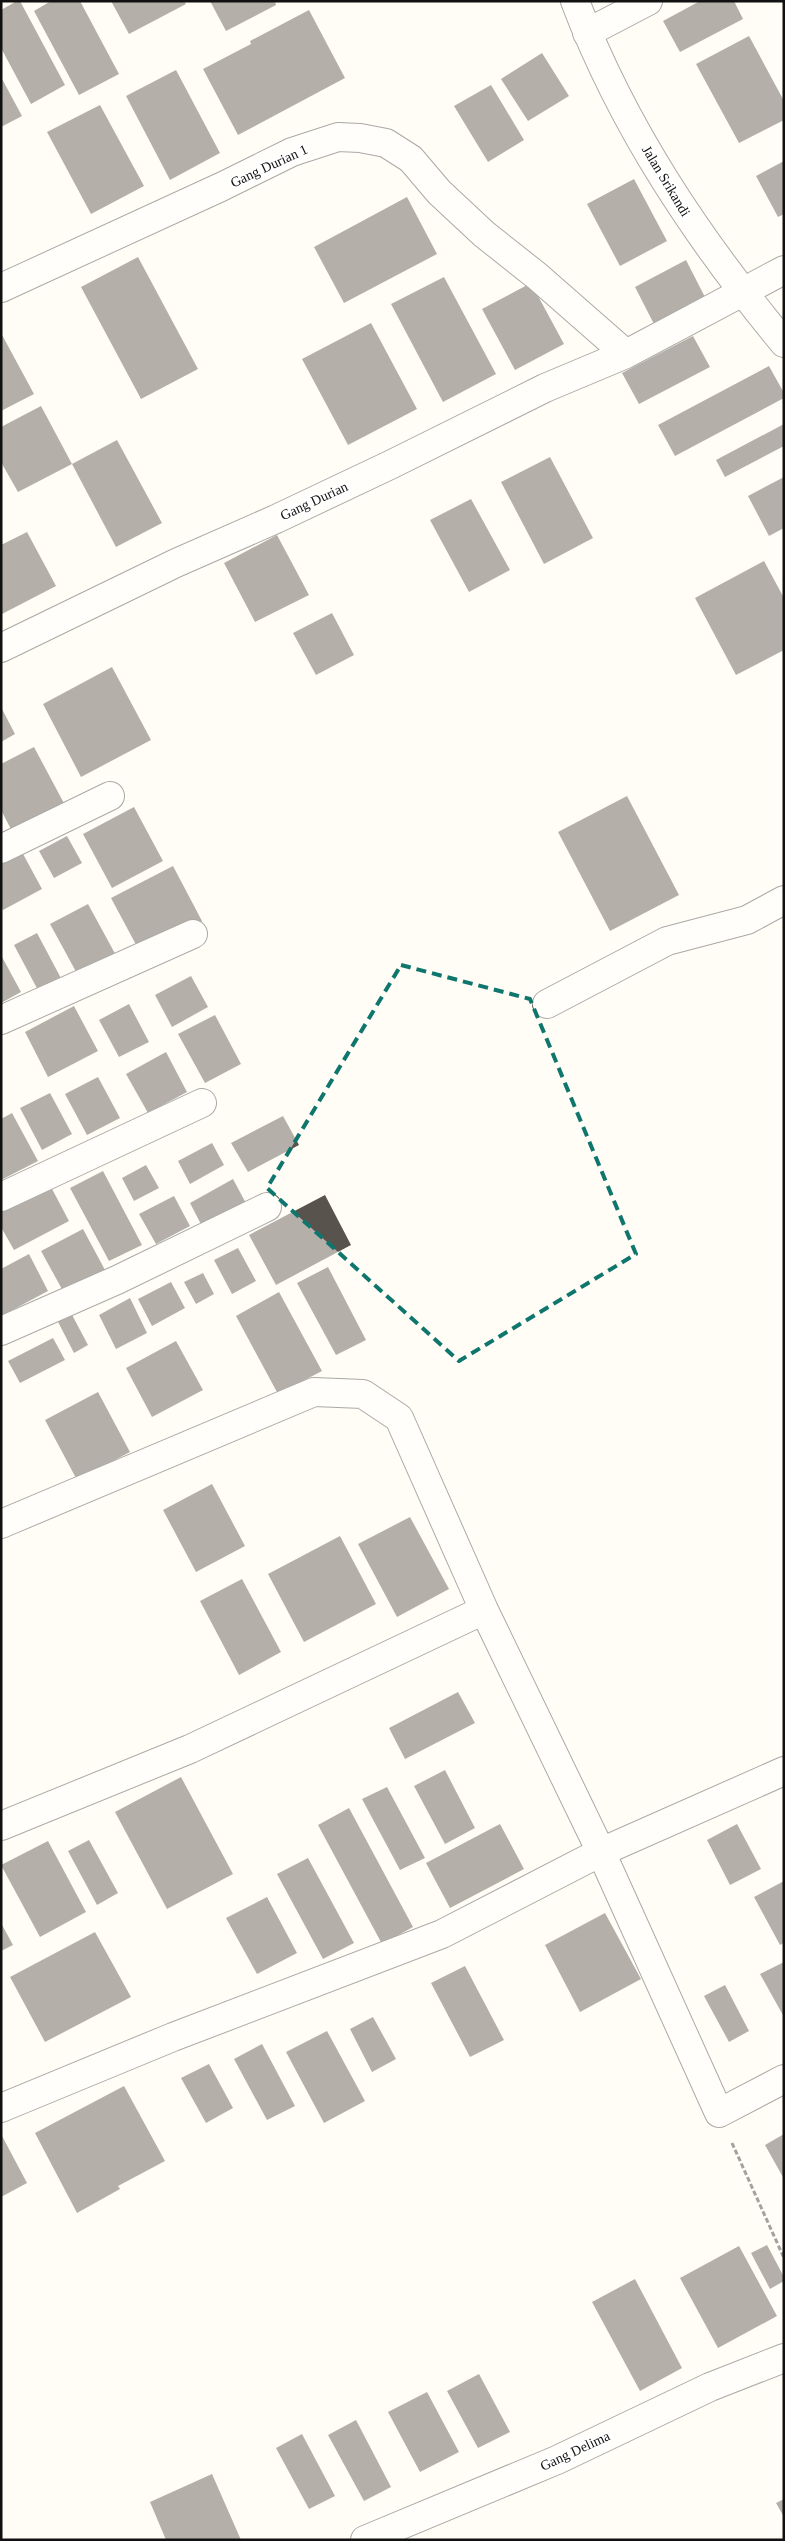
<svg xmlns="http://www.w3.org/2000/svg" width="785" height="2541" viewBox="0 0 785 2541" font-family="Georgia,serif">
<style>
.building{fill:#59534d}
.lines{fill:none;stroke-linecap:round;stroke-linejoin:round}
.minor-casing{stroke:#444;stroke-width:30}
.tertiary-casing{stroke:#444;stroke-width:30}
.path{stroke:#333;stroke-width:3;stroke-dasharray:5 2.5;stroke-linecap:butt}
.minor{stroke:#fff;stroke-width:28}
.tertiary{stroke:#fff;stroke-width:28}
.marked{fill:none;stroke:#0f766e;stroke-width:4;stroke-dasharray:10 6;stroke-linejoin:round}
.labels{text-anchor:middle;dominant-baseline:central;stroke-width:5;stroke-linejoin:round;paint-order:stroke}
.street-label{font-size:14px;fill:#111;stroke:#fff}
</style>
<rect width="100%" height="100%" fill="#fffdf5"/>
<path class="building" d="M17 1H20L65 85 31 104 1 48V10Z
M51 1H80L119 74 79 95 34 11Z
M111 1H184L186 4 129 34Z
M210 1H275L276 5 226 31Z
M700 1H734L743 19 680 52 663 21Z
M309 10 345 78 238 135 203 69 251 44 250 41Z
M749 36 784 101V120L739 143 696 64Z
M542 53 569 96 528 121 501 79Z
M176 70 220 153 170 180 126 96Z
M1 77 22 116 1 127Z
M491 85 524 140 488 162 454 106Z
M100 105 144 186 91 214 47 132Z
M784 161V214L778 217 756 176Z
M634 179 667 241 620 266 587 204Z
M407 197 437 254 344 303 314 247Z
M138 257 198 369 141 399 81 287Z
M686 260 708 303 657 330 635 287Z
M444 277 496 374 443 402 391 304Z
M531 283 564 344 515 370 482 309Z
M371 323 417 409 348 445 302 359Z
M1 333 34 394 1 411Z
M693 336 710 367 639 404 622 373Z
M769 366 784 393V398L675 456 658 425Z
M41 406 72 464 18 492 1 462V427Z
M784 424V446L725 477 716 460Z
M117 440 162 523 116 547 72 464Z
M550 457 593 538 544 564 501 482Z
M784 477V528L769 536 748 496Z
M471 499 510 570 469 592 430 520Z
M27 532 56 586 2 614 1 545Z
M277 535 309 595 255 622 224 563Z
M764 561 784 598V650L736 675 695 598Z
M332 613 354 655 316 675 293 633Z
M112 667 151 740 81 777 43 704Z
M1 707 15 734 1 742Z
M34 747 66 807 14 835 1 810V764Z
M627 796 679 895 610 931 558 832Z
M134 807 163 861 112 888 83 834Z
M67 836 82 863 54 878 39 851Z
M22 852 42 889 3 910 1 906V863Z
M173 866 202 921 141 954 111 898Z
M88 904 118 959 80 979 50 924Z
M37 933 63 982 40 994 14 945Z
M1 955 21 992 1 1003Z
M191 976 208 1007 172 1027 155 995Z
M129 1004 149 1042 119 1057 99 1020Z
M74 1006 98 1051 48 1077 25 1032Z
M215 1015 241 1064 205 1083 178 1034Z
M166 1052 187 1092 148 1113 126 1074Z
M98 1077 120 1118 87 1135 65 1094Z
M50 1093 72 1134 42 1150 20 1108Z
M12 1113 38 1161 1 1180V1119Z
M283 1116 299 1145 248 1172 231 1143Z
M212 1143 224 1165 190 1184 178 1161Z
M146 1165 159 1188 134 1201 122 1178Z
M103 1171 142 1245 109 1261 70 1188Z
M233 1179 248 1207 204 1230 190 1203Z
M50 1185 69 1221 14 1250 1 1227V1211Z
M325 1195 351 1245 276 1285 249 1235Z
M174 1196 190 1226 156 1244 139 1214Z
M83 1229 105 1270 63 1291 41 1251Z
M238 1248 256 1281 232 1294 214 1260Z
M29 1254 48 1291 1 1316V1269Z
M328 1267 366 1340 336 1355 297 1283Z
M203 1273 214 1294 196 1304 184 1282Z
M171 1282 185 1308 152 1326 138 1299Z
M279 1292 322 1371 278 1394 236 1316Z
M130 1298 147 1333 116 1349 99 1315Z
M70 1311 88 1345 74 1353 56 1318Z
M53 1338 65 1360 20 1383 8 1361Z
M176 1341 203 1390 152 1417 126 1368Z
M98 1392 130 1452 77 1480 45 1420Z
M212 1484 245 1546 196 1572 163 1510Z
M410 1517 449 1589 397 1617 358 1544Z
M340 1536 376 1604 304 1642 268 1574Z
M242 1579 281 1652 239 1675 200 1601Z
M458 1692 475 1723 405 1759 389 1728Z
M445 1770 475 1828 445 1844 414 1786Z
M181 1777 233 1874 167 1909 115 1812Z
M387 1787 425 1858 400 1870 362 1799Z
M349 1808 413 1927 382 1944 318 1825Z
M500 1824 524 1869 450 1908 426 1863Z
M737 1824 761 1869 730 1885 707 1840Z
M89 1840 118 1893 97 1905 68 1851Z
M48 1841 86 1912 40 1937 1 1865Z
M308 1858 354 1943 323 1959 277 1874Z
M784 1881V1943L780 1945 754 1897Z
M267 1897 297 1953 257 1974 226 1918Z
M605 1913 641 1979 580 2012 545 1945Z
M1 1923 13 1945 1 1951Z
M95 1932 131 1997 45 2042 10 1977Z
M784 1962V2017L760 1974Z
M465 1966 504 2040 470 2057 431 1983Z
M725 1985 749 2031 729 2042 704 1996Z
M373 2017 396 2059 372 2072 350 2029Z
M327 2031 365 2101 324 2123 286 2052Z
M262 2044 295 2106 267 2120 234 2059Z
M209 2064 233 2108 206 2123 181 2078Z
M124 2086 165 2161 118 2186 120 2189 77 2213 35 2133Z
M1 2134 27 2183 1 2197Z
M784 2134V2179L765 2145Z
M767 2245 784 2277V2281L770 2289 751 2253Z
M739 2246 777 2316 718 2348 680 2278Z
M635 2279 682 2368 640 2391 592 2302Z
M479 2374 510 2432 478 2448 447 2391Z
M427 2392 459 2452 420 2472 388 2412Z
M356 2420 391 2487 364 2501 328 2435Z
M302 2434 335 2496 309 2509 276 2448Z
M212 2474 241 2540H166L150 2502Z
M784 2499V2517L776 2503Z"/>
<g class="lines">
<g class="minor-casing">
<path id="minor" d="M587 33 648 1
M1 288 221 187 292 152 338 137 360 138 386 143 411 159 439 192 484 234 537 276 626 354
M1 648 176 563 276 519 390 465 545 388 626 354 784 270
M1 849 110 796
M547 1004 667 941 747 920 784 900
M1 1020 193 934
M1 1197 202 1103
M1 1331 117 1280 267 1207
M1 1524 314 1392 363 1394 399 1418 484 1610 601 1852 719 2113 784 2079
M1 1826 190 1749 484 1610
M1 2108 173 2037 442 1934 601 1852 784 1771
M365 2540 557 2460 710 2387 784 2358"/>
</g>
<g class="tertiary-casing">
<path id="tertiary" d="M575 1C623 128 698 239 784 343"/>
</g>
<path class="path" d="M732 2143 784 2258"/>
<use href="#minor" class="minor"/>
<use href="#tertiary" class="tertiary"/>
</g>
<path d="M0 0H785V2541H0ZM401 965 530 999 636 1254 459 1361 267 1188Z" fill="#fffdf5" fill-opacity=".55" fill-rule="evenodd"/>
<path class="marked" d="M401 965 530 999 636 1254 459 1361 267 1188Z"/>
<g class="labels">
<g class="street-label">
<text transform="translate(269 166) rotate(-25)">Gang Durian 1</text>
<text transform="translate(666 181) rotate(59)">Jalan Srikandi</text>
<text transform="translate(314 501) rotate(-25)">Gang Durian</text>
<text transform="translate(575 2451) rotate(-25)">Gang Delima</text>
</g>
</g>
<rect width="785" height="2541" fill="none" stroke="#111111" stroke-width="5"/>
</svg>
